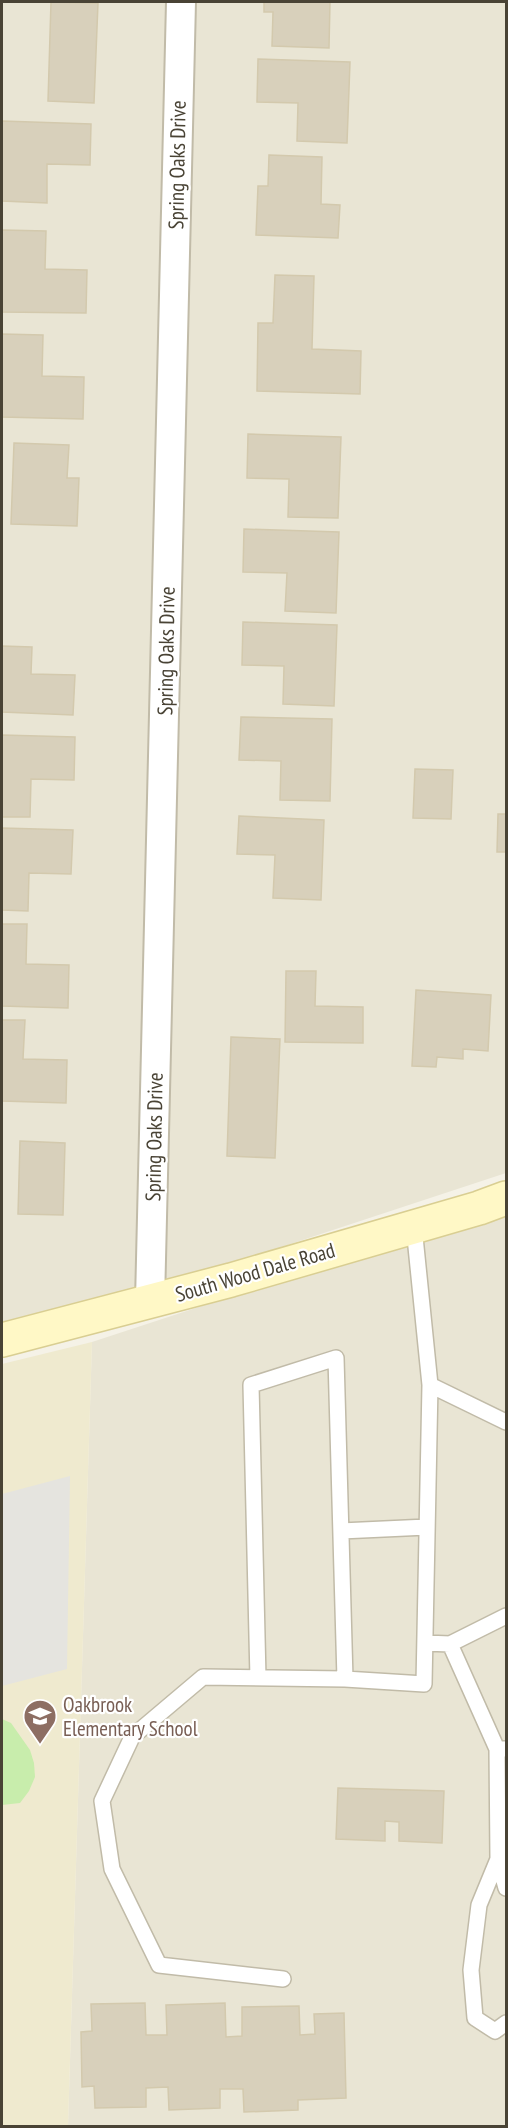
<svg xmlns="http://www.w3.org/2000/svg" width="508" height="2128" viewBox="0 0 508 2128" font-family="'PT Sans Narrow',sans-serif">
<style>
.residential{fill:#e9e5d4}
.education{fill:#efeacf}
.green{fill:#c8edac}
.parking{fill:#e5e4df}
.building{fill:#d8d0bb;stroke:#d3c9ad;stroke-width:1.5}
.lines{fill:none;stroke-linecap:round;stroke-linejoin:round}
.lane-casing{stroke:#c1bba8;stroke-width:18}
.street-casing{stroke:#c1bba8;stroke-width:32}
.secondary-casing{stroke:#d9ce92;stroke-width:36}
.lane{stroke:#fff;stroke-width:15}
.street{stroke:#fff;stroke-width:28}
.secondary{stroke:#fff8c6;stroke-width:33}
.labels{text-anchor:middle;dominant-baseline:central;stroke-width:4.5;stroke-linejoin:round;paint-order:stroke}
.street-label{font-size:21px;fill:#494335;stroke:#fff}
.education-label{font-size:21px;fill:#785e54;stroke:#fff;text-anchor:start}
</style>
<rect width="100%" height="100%" fill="#f5f2e7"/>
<path class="residential" d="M2 2H506V1173L169 1284 2 1327Z
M506 1206V2126H68L92 1342Z"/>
<path class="education" d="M92 1342 68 2126H2V1364Z"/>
<path class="green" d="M2 1719 11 1723 30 1750 34 1763 35 1777 29 1791 20 1803 2 1805Z"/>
<path class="parking" d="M70 1476 67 1669 2 1686V1494Z"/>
<path class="building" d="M51 2 98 3 94 103 48 101Z
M264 2H330L329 48 272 46 273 12H264Z
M258 59 350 62 347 143 297 141 298 103 257 102Z
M2 121 91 124 90 165 47 164V203L2 201Z
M269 155 322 157 321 204 340 205 338 238 256 235 258 186H268Z
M2 230 46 231 45 269 87 270 86 313 2 312Z
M275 275 314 276 312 349 361 351 360 394 257 391 258 323H273Z
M2 334 43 335 42 376 84 377 83 419 2 417Z
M248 434 341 437 338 518 288 517 289 479 247 478Z
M14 443 69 445 67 478H79L77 526 11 524Z
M244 529 339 532 336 613 285 611 287 573 243 572Z
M243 622 337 625 334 706 283 704 284 666 242 665Z
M2 646 32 647 31 674 75 675 73 715 2 712Z
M241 717 332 719 330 801 280 800 281 761 239 760Z
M2 735 75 737 74 780 31 779 30 817H2Z
M415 769 453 770 451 819 413 818Z
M498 814H506V852H497Z
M239 816 324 820 321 900 273 898 275 855 237 854Z
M2 828 73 830 71 874 29 873 28 911 2 910Z
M2 924H27L26 964 69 965 68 1008 2 1006Z
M286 971H316L315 1006 363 1007V1043L285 1042Z
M416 990 491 995 488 1051 463 1049V1059L437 1057 436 1067 412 1066Z
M2 1020H25L23 1059 67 1060 66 1103 2 1101Z
M231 1037 280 1039 275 1158 227 1156Z
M20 1141 65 1143 63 1215 18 1214Z
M338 1788 444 1791 442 1843 399 1841V1822L385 1821V1841L336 1839Z
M145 2003 146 2035H167L166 2005 225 2003 226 2037 242 2036V2007L299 2006 300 2035 315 2034 314 2014 344 2013 346 2098 298 2100V2110L244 2112 243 2089H220V2108L169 2110 168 2087 146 2088V2107L95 2108 94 2086 82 2087 81 2032 92 2031 91 2004Z"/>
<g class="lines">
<g class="lane-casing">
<path id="lane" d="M430 1385 506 1422
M341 1531 427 1527
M425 1643 450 1644 497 1749H506
M450 1644 506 1616
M258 1678 251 1385 336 1358 345 1679
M497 1749 498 1859 506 1888
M498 1859 479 1905 471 1970 475 2018 495 2031 506 2023
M283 1979 159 1965 112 1869 102 1801 132 1737 203 1677 345 1679 424 1684 430 1385 414 1227"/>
</g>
<g class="street-casing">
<path id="street" d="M150 1301 181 2"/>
</g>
<g class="secondary-casing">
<path id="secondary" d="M2 1340 231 1280 479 1208 506 1198"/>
</g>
<use href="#lane" class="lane"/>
<use href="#street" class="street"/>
<use href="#secondary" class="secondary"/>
</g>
<defs>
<g id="school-pin" transform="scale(1.725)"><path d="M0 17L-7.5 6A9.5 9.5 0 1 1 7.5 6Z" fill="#8d6e63" stroke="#fff"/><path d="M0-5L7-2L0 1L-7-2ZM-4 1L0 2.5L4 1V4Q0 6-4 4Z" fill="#fff"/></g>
</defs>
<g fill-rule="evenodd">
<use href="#school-pin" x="40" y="1716"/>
</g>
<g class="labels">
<g class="street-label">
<text transform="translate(177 165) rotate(-89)">Spring Oaks Drive</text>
<text transform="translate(166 651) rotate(-89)">Spring Oaks Drive</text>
<text transform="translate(154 1137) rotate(-89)">Spring Oaks Drive</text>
<text transform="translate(255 1272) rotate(-16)">South Wood Dale Road</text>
</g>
<g class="education-label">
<text x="63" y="1704">Oakbrook<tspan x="63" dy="24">Elementary School</tspan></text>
</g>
</g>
<rect width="508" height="2128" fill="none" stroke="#494335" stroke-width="6"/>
</svg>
